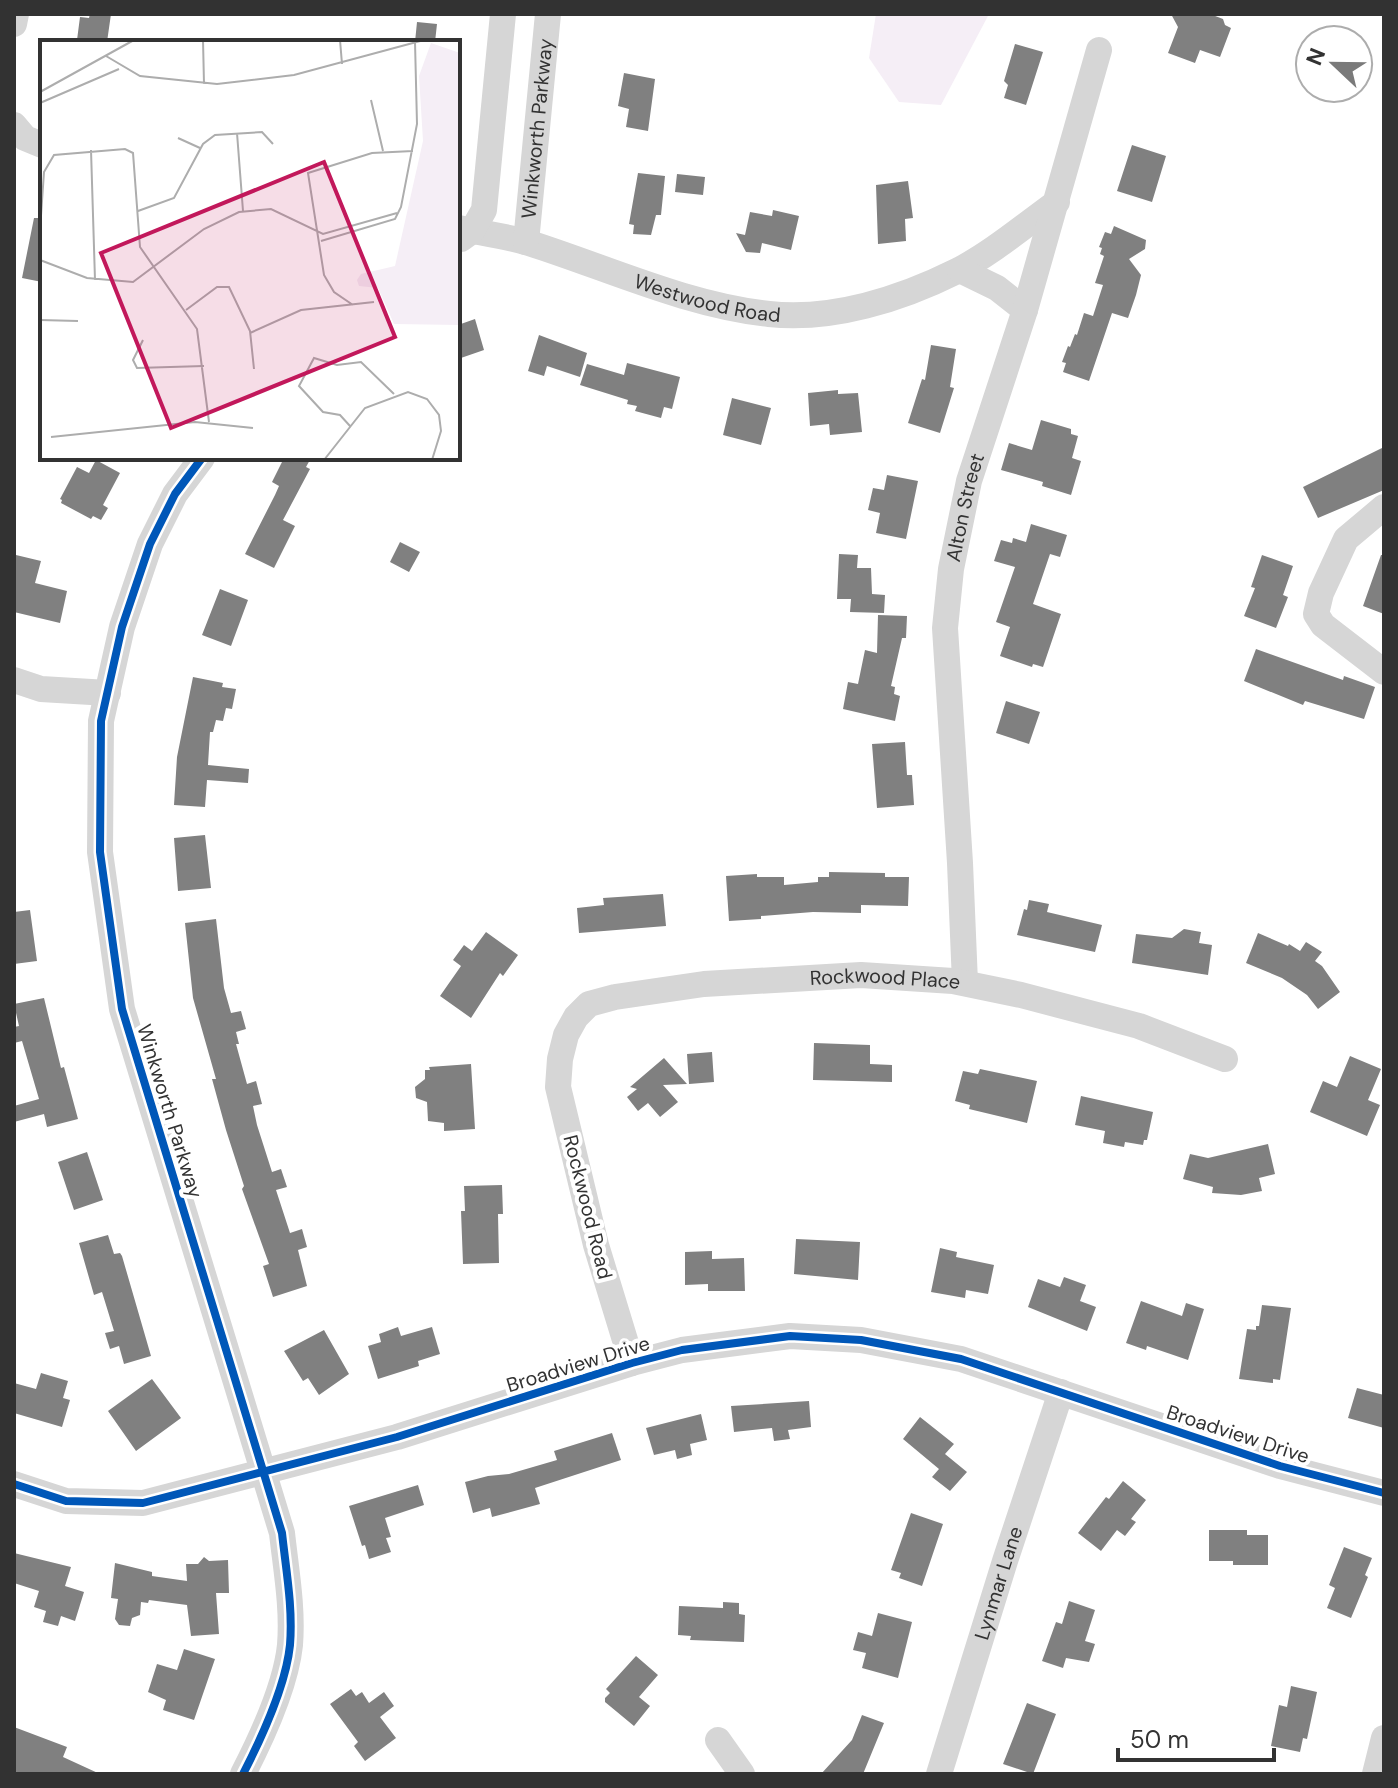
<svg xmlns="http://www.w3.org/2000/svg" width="1398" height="1788" viewBox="0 0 1398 1788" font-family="'DM Sans',sans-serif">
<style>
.green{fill:#f5eef6}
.building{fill:#808080}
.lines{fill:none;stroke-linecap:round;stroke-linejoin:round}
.minor{stroke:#d6d6d6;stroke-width:26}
.cycleway-casing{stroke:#fff;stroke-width:13}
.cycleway{stroke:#0057b8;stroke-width:8}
.labels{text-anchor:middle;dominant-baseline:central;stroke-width:8;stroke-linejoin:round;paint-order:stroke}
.street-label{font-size:20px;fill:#323232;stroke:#fff}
.inset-road{fill:none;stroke:#adadad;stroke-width:2}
.view{fill:#c2185b;fill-opacity:0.15;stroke:#c2185b;stroke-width:4}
.inset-edge{fill:none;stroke:#323232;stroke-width:4}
</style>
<rect width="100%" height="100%" fill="#fff"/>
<path class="green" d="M876 14H989L941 105 899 102 869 58Z"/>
<path class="building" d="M90 14H111L107 42 77 40 80 17 89 18Z
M1171 14H1210L1223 19 1225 25 1231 28 1220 57 1200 50 1195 63 1168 53 1178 27Z
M417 22 437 24 435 42H415Z
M1015 44 1043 52 1026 105 1004 98 1008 85 1004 81Z
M624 73 655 79 648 131 626 127 629 109 618 106Z
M1132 145 1166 156 1152 202 1117 191Z
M638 173 665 176 661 215H656L651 235 633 234 634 225 629 224Z
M677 174 705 177 703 195 675 192Z
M908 181 913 218 905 219 906 241 878 244 876 185Z
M773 210 799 216 791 250 762 243 760 253 746 252 736 233 745 235 750 212 772 216Z
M34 218H42V282L22 278Z
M1114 226 1146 240 1145 249 1129 259 1141 275 1136 295 1128 318 1112 313 1089 381 1063 372 1066 363 1062 362 1068 346 1070 347 1075 334 1077 335 1084 313 1093 316 1103 285 1095 283 1104 256 1100 254 1102 248 1099 247 1105 232 1111 234Z
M475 319 484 350 458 359V325Z
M539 335 587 353 580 377 547 366 544 376 528 371Z
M931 345 956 349 950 387 954 388 940 433 908 423 922 379 925 380Z
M627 363 680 377 672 409 664 407 661 418 635 411 637 406 627 404 628 400 580 385 587 364 624 375Z
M838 390V394L858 393 862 432 830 435 829 424 810 426 808 393Z
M732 398 771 408 761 445 723 435Z
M1041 420 1071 429V434L1078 436 1072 458 1081 461 1071 495 1042 486 1043 482 1001 470 1009 443 1032 450Z
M1384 447V490L1318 518 1303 487Z
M284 458H311L306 467 310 469 283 520 295 526 274 568 245 554 275 495 279 486 272 482Z
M96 460 120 473 103 505 108 508 101 520 93 516 91 519 61 503 62 500 60 499 77 467 89 473Z
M887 475 918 481 906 539 876 533 880 513 868 510 873 488 884 490Z
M1031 524 1067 535 1060 557 1050 554 1033 604 1061 614 1043 667 1033 664 1032 667 1000 656 1010 627 996 622 1015 567 994 561 1001 540 1012 543 1013 538 1026 542Z
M400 542 420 552 409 572 390 562Z
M839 554 858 555 857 568H871L872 594 885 595 884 613 850 612 851 599H837Z
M16 555 41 561 35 583 67 591 60 623 14 612Z
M1262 555 1293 566 1283 595 1288 597 1276 628 1244 616 1255 588 1251 587Z
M1381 555H1384V614L1363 606Z
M220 589 248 600 231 646 202 635Z
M878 615 907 616 906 638H902L891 686 895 687 894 694 900 696 895 721 843 709 848 682 858 684 865 650 877 653Z
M1256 649 1343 680 1344 676 1375 687 1364 719 1305 701 1303 705 1244 681Z
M193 677 223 683 222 687 236 689 232 709 226 708 223 721 216 720 213 732H210L208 765 249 769 248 783 207 780 205 807 174 805 177 757Z
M1006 701 1040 712 1029 744 996 733Z
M905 742 907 775H912L914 805 877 808 872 744Z
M205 835 211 888 178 891 174 838Z
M829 872 885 873V877H909L908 906 861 905V913L813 912 761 916V919L729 921 726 876 757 874V877H784V885L818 882V877H829Z
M663 894 666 926 579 933 577 908 604 905 603 898Z
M1029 900 1049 904 1047 912 1102 925 1095 952 1017 935 1024 909 1027 910Z
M30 910 37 961 14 964V912Z
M216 919 224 988 231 1013 241 1011 246 1029 236 1032 239 1044H236L247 1084 256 1081 262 1104 253 1106 257 1125 272 1172 281 1169 287 1187 276 1190 290 1233 302 1229 307 1247 298 1250 307 1286 273 1297 263 1266 269 1264 242 1189 244 1186 226 1130 212 1079H216L193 998 185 923Z
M1184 929 1201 932 1199 943 1212 945 1208 975 1132 963 1136 934 1172 938Z
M486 932 518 955 503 976 500 973 471 1018 440 996 461 966 453 960 464 945 472 951Z
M1258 933 1288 946 1289 944 1300 951 1306 942 1322 952 1315 961 1322 966 1340 992 1318 1009 1307 995 1282 978 1246 963Z
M44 998 61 1068 64 1067 78 1119 47 1127 44 1114 14 1122V1106L39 1099 22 1041 14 1043V1027L19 1026 14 1004Z
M814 1043 870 1045V1064L892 1065V1082L813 1080Z
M712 1052 714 1082 689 1084 687 1054Z
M1350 1056 1381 1069 1368 1100 1380 1105 1367 1136 1310 1112 1323 1081 1337 1087Z
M664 1058 687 1084 663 1085 678 1102 660 1117 648 1103 638 1111 627 1097 637 1089 630 1087Z
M471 1064 475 1129 444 1131V1123L428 1121 427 1102 416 1098 415 1087 425 1079V1070H430L429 1067Z
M980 1069 1037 1081 1027 1123 969 1109 970 1105 955 1101 963 1071 978 1074Z
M1081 1096 1153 1112 1147 1140H1144L1143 1145 1125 1142 1124 1147 1103 1143 1105 1131 1075 1125Z
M1268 1144 1275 1174 1259 1178 1262 1191 1241 1195 1212 1193 1213 1187 1183 1179 1190 1154 1208 1158Z
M87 1152 103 1200 74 1210 58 1162Z
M502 1185 503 1214H498L499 1263 463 1264 461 1211H465L464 1186Z
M108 1235 114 1254 120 1253 122 1256 151 1356 124 1364 119 1346 110 1349 105 1333 114 1331 102 1292 94 1295 79 1243Z
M796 1239 860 1242 858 1280 794 1274Z
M940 1248 957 1252 956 1257 994 1265 988 1294 966 1290 965 1298 931 1292Z
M712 1251V1259L744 1258 745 1291H708V1284L685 1285V1252Z
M1064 1277 1086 1285 1080 1301 1096 1307 1087 1331 1028 1307 1038 1279 1060 1287Z
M1141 1301 1182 1316 1186 1303 1204 1309 1188 1360 1147 1346 1146 1350 1126 1343Z
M1262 1305 1291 1308 1280 1380 1273 1379V1383L1239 1379 1247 1329 1256 1330V1326H1259Z
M398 1327 401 1336 432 1327 440 1354 418 1361 419 1366 378 1379 368 1346 381 1342 379 1334Z
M324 1330 349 1374 319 1395 308 1378 303 1381 284 1351Z
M41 1373 68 1381 63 1398 70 1400 62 1427 14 1413V1383L36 1389Z
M152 1379 181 1418 136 1451 108 1411Z
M1357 1388 1384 1395V1428L1348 1418Z
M809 1401 811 1427 788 1430 790 1439 774 1441 772 1428 734 1432 731 1406Z
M701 1414 707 1440 690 1444 692 1455 677 1459 675 1450 654 1455 646 1428Z
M920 1417 954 1444 945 1454 967 1472 950 1491 932 1477 939 1469 903 1439Z
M612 1433 621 1460 535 1488 540 1504 492 1517 490 1508 473 1513 465 1482 488 1476 509 1474 557 1460 554 1451Z
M1123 1481 1146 1500 1131 1519 1136 1522 1125 1536 1117 1530 1101 1551 1078 1533 1106 1497 1109 1499Z
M418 1485 424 1505 385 1518 391 1537 386 1538 391 1552 369 1559 365 1545 362 1546 349 1506Z
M911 1513 943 1524 922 1586 899 1578 901 1573 891 1570Z
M1209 1530H1247V1535H1268V1565H1233V1561H1209Z
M1344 1547 1372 1558 1365 1575 1368 1577 1351 1618 1327 1608 1335 1588 1329 1585Z
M14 1553 71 1567 65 1586 84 1592 75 1621 61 1616 58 1626 43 1622 46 1611 34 1607 39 1591 14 1583Z
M204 1557 209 1561 228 1560 229 1593H216L219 1634 191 1636 187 1605 149 1600 148 1603 141 1602 140 1615 132 1618 130 1626 119 1625 115 1619 118 1599 111 1598 115 1563 152 1572V1576L187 1581 186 1564H198Z
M1069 1601 1095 1610 1085 1641 1095 1644 1089 1662 1066 1658 1063 1668 1042 1661 1056 1622 1062 1624Z
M723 1602 739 1603V1614L745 1615 744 1642 690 1640 691 1636 678 1635 679 1606 723 1608Z
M878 1613 912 1622 898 1678 862 1668 866 1653 853 1650 858 1632 872 1636Z
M184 1649 215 1659 194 1720 163 1710 166 1700 148 1692 157 1664 177 1670Z
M636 1656 658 1675 639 1697 650 1706 634 1726 605 1702V1698L610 1693 606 1689Z
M1291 1686 1317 1692 1307 1739 1303 1738 1300 1752 1271 1746 1279 1705 1287 1707Z
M351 1689 356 1696 362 1692 369 1703 384 1692 394 1706 380 1717 396 1738 365 1761 354 1746 358 1742 330 1704Z
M1027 1703 1056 1714 1033 1774 1003 1764Z
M862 1715 884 1723 863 1774H821L852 1740Z
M14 1727 67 1747 63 1757 100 1774H21L14 1771Z"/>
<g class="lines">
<g class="minor">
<path d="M14 24 16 14"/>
<path d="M14 125 25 138 42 145"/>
<path id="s1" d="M458 228C482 233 506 236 529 243 608 268 686 305 769 314 832 321 901 299 957 271 992 253 1025 225 1057 202"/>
<path d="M461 239 472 231 484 210 503 14"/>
<path id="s2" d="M526 242 548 14"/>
<path d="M960 270 997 288 1025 310"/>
<path d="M202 458 175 494 150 544 122 627 101 721 100 852 122 1009 282 1533C286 1570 293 1607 290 1645 286 1684 261 1739 243 1774"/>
<path d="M1384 507 1346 539 1321 593 1316 614 1323 625 1384 672"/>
<path d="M14 680 41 689 108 693"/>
<path id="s3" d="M965 983 960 863 945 628 951 569 969 481 1025 310 1099 50"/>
<path id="s4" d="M632 1363 596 1245 558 1087 560 1059 566 1035 576 1017 589 1004 615 997 704 984 861 975 953 981 1021 995 1139 1026 1225 1059"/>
<path d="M14 1484 66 1501 143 1503 397 1437 632 1363 682 1350 790 1336 861 1340 961 1359 1280 1466 1384 1493"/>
<path d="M718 1740 742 1774"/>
<path id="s5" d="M939 1774 1005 1561 1061 1392"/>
<path d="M1375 1774 1384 1738"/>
</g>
<g class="cycleway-casing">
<path id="cycleway" d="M202 458 175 494 150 544 122 627 101 721 100 852 122 1009 282 1533C286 1570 293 1607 290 1645 286 1684 261 1739 243 1774
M14 1484 66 1501 143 1503 397 1437 632 1363 682 1350 790 1336 861 1340 961 1359 1280 1466 1384 1493"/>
</g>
<use href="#cycleway" class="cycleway"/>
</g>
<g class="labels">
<g class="street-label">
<text stroke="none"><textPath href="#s2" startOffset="114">Winkworth Parkway</textPath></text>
<text stroke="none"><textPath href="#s1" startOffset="260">Westwood Road</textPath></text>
<text stroke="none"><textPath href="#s3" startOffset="478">Alton Street</textPath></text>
<text stroke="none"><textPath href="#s4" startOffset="676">Rockwood Place</textPath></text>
<text transform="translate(170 1111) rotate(73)">Winkworth Parkway</text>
<text transform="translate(588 1207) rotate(76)">Rockwood Road</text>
<text transform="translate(578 1364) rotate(-17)">Broadview Drive</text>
<text transform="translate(1238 1434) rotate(18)">Broadview Drive</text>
<text stroke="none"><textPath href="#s5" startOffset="200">Lynmar Lane</textPath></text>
</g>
</g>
<g transform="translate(40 40)">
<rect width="420" height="420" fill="#fff"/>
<path d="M391 3 420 13V285L354 284 338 248 319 246 317 240 321 234 355 226 383 101 379 36Z" fill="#f5eef6"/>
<path class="inset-road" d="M163 0 164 44M300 0 302 24M66 16 100 36 177 44 254 35 384 0M0 52 94 0M331 60 343 111M0 63 79 29M197 93 203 171M138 98 160 108M51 110 55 240M98 171 134 158 163 104 175 95 222 92 233 104M0 190 4 132 14 115 85 109 93 113 100 207 157 289 169 382M281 201 355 179 361 167 377 84 375 2M0 220 47 238 93 242 164 189 199 172 231 169 283 194 357 173M313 265 294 252 284 235 268 133 332 113 373 111M146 270 177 247H189L210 291 214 329M0 280 38 281M210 293 261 270 334 262M103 300 93 320 97 328 164 326M310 386 300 375 283 372 259 346 274 318 297 325 321 322 354 354M11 397 155 382 213 388M284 420 325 368 368 352 387 359 399 375 401 391 392 420"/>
<path class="view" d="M284 122 355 297 131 388 61 213Z"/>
<rect width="420" height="420" class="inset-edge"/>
</g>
<rect width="1398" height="1788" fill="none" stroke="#323232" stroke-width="32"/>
<g transform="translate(1334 64) rotate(292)"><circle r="38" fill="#ffffff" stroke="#adadad" stroke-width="2"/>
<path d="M0-6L14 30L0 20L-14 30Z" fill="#7a7a7a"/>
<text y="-12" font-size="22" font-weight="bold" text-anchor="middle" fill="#323232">N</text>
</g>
<path d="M1118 1748v12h156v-12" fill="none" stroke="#323232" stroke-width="4"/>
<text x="1130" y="1748" font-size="24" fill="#323232" stroke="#ffffff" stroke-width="6" paint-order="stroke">50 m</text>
</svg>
